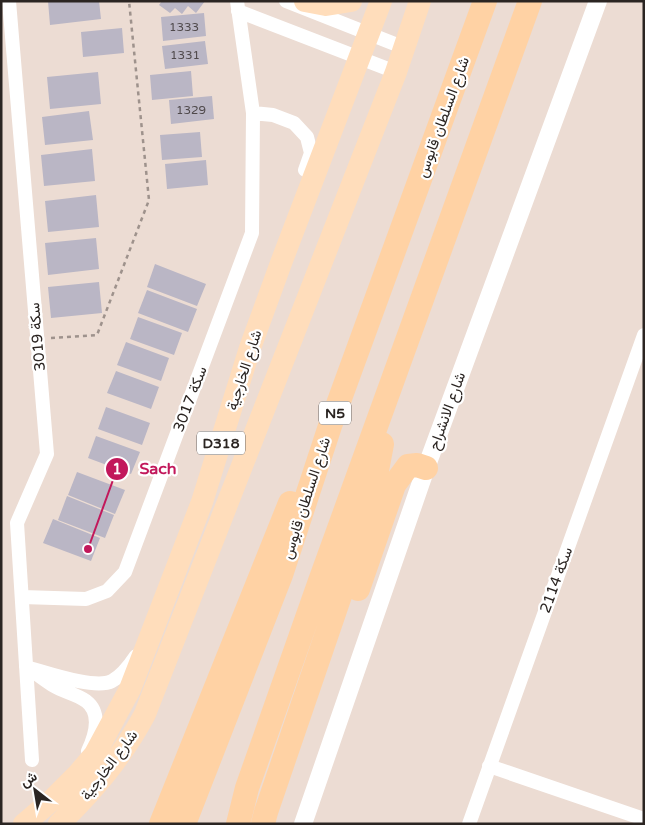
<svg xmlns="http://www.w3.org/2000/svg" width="645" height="825" viewBox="0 0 645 825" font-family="'Varela Round',Vazirmatn,sans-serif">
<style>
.building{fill:#bab6c5}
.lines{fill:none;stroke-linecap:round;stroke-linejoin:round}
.path{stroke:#9e928c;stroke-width:2.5;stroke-dasharray:4 4;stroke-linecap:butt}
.minor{stroke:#fff;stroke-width:14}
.tertiary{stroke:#fff;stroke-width:18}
.primary{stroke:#fdb;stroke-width:22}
.trunk{stroke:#ffd2a4;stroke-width:24}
.labels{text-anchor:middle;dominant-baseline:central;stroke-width:4.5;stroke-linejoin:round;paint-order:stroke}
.number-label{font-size:12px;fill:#4f494b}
.shield{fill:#fff;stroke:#6b6664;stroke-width:1}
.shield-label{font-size:14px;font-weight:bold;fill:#2b2522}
.street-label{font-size:15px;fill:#2b2522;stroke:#fff}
.leader{fill:none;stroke:#c2185b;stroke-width:2}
.callout-dot{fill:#c2185b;stroke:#fff;stroke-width:2}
.mark-label{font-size:15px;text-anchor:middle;font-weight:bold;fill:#fff}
.callout-label{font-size:16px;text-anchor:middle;font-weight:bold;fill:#c2185b;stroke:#fff;stroke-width:4.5;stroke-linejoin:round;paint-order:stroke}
</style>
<rect width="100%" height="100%" fill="#ecdcd3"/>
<path class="building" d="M48 1H99L101 19 50 25Z
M162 1H205L196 13 188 6 182 14 175 8 170 13 159 5Z
M204 13 206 36 163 41 161 17Z
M122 28 124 53 83 57 81 32Z
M205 41 208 64 165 69 162 46Z
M191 71 193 96 152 100 150 75Z
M98 72 101 104 50 109 47 77Z
M212 96 214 119 171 124 169 100Z
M89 111 93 140 45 145 42 117Z
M200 132 202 157 162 160 160 135Z
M92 149 95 181 44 186 41 155Z
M206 160 208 185 167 189 165 164Z
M96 195 99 227 48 232 45 201Z
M96 238 99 269 48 275 45 243Z
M155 264 206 284 197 306 147 287Z
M99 282 102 313 51 318 48 287Z
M147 290 197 309 188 332 138 313Z
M138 317 182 333 174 355 130 339Z
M126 342 169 358 161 381 117 365Z
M116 371 159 387 151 409 107 393Z
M106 407 150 423 142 445 98 429Z
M96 436 140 452 131 474 88 458Z
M77 472 125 490 115 514 68 495Z
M67 496 114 515 105 538 58 520Z
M53 519 100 538 91 561 43 543Z"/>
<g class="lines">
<path class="path" d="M51 338 97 335 149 200 129 1"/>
<path class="minor" d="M9 1 47 454 17 523 32 760
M286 1 405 48
M238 11 396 72
M253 113 273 115 294 123 307 137 311 153 305 170
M22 597 86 599 107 591 125 572 252 233 253 113 237 1
M26 667C45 672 95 690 112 681 122 676 130 665 136 656
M35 673C41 677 47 682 54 686 64 692 76 694 86 701 102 713 95 736 88 751
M489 766 644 819
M469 824 644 335"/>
<path class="tertiary" d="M303 824 426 468 598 1"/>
<path class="primary" d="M305 1 326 5 351 1
M24 824 52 800 78 774 95 754 130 689 202 502 250 348 281 263 381 1
M59 824C94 790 122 757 145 714L396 72 420 1"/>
<path class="trunk" d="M358 589 394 485 408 466 417 465 426 468
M161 824 290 503
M184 824 281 575 330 426 485 1
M238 824 247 788 320 581 530 1
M263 824 266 812 346 578 375 481 382 444"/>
</g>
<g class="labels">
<g class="number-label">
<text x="184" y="27">1333</text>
<text x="185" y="55">1331</text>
<text x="191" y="110">1329</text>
</g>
<g class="shield">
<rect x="319" y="401.5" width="32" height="23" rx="4"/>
<rect x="197" y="431.5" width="48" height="23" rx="4"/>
</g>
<g class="shield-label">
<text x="335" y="413">N5</text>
<text x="221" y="443">D318</text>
</g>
<g class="street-label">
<text transform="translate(443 117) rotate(-70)">شارع السلطان قابوس</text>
<text transform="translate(37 337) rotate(-95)">سكة 3019</text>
<text transform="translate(244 370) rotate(-72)">شارع الخارجية</text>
<text transform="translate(190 399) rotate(-69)">سكة 3017</text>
<text transform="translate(447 411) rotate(-70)">شارع الانشراح</text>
<text transform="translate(306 498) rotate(-72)">شارع السلطان قابوس</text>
<text transform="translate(556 580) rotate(-70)">سكة 2114</text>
<text transform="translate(109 765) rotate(-53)">شارع الخارجية</text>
</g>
</g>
<path class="leader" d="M88 549L117 469"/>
<g class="callout-dot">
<circle cx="88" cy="549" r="5"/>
<circle cx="117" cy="469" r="12"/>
</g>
<g class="mark-label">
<text x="117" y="474">1</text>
</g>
<g class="callout-label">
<text x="158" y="474">Sach</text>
</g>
<rect width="645" height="825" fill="none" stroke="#2b2522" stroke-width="5"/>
<g transform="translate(35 790) rotate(329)" stroke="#ffffff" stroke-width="4" paint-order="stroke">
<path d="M0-4L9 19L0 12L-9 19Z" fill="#2b2522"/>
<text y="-8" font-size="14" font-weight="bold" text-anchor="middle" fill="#2b2522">ش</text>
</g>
</svg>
